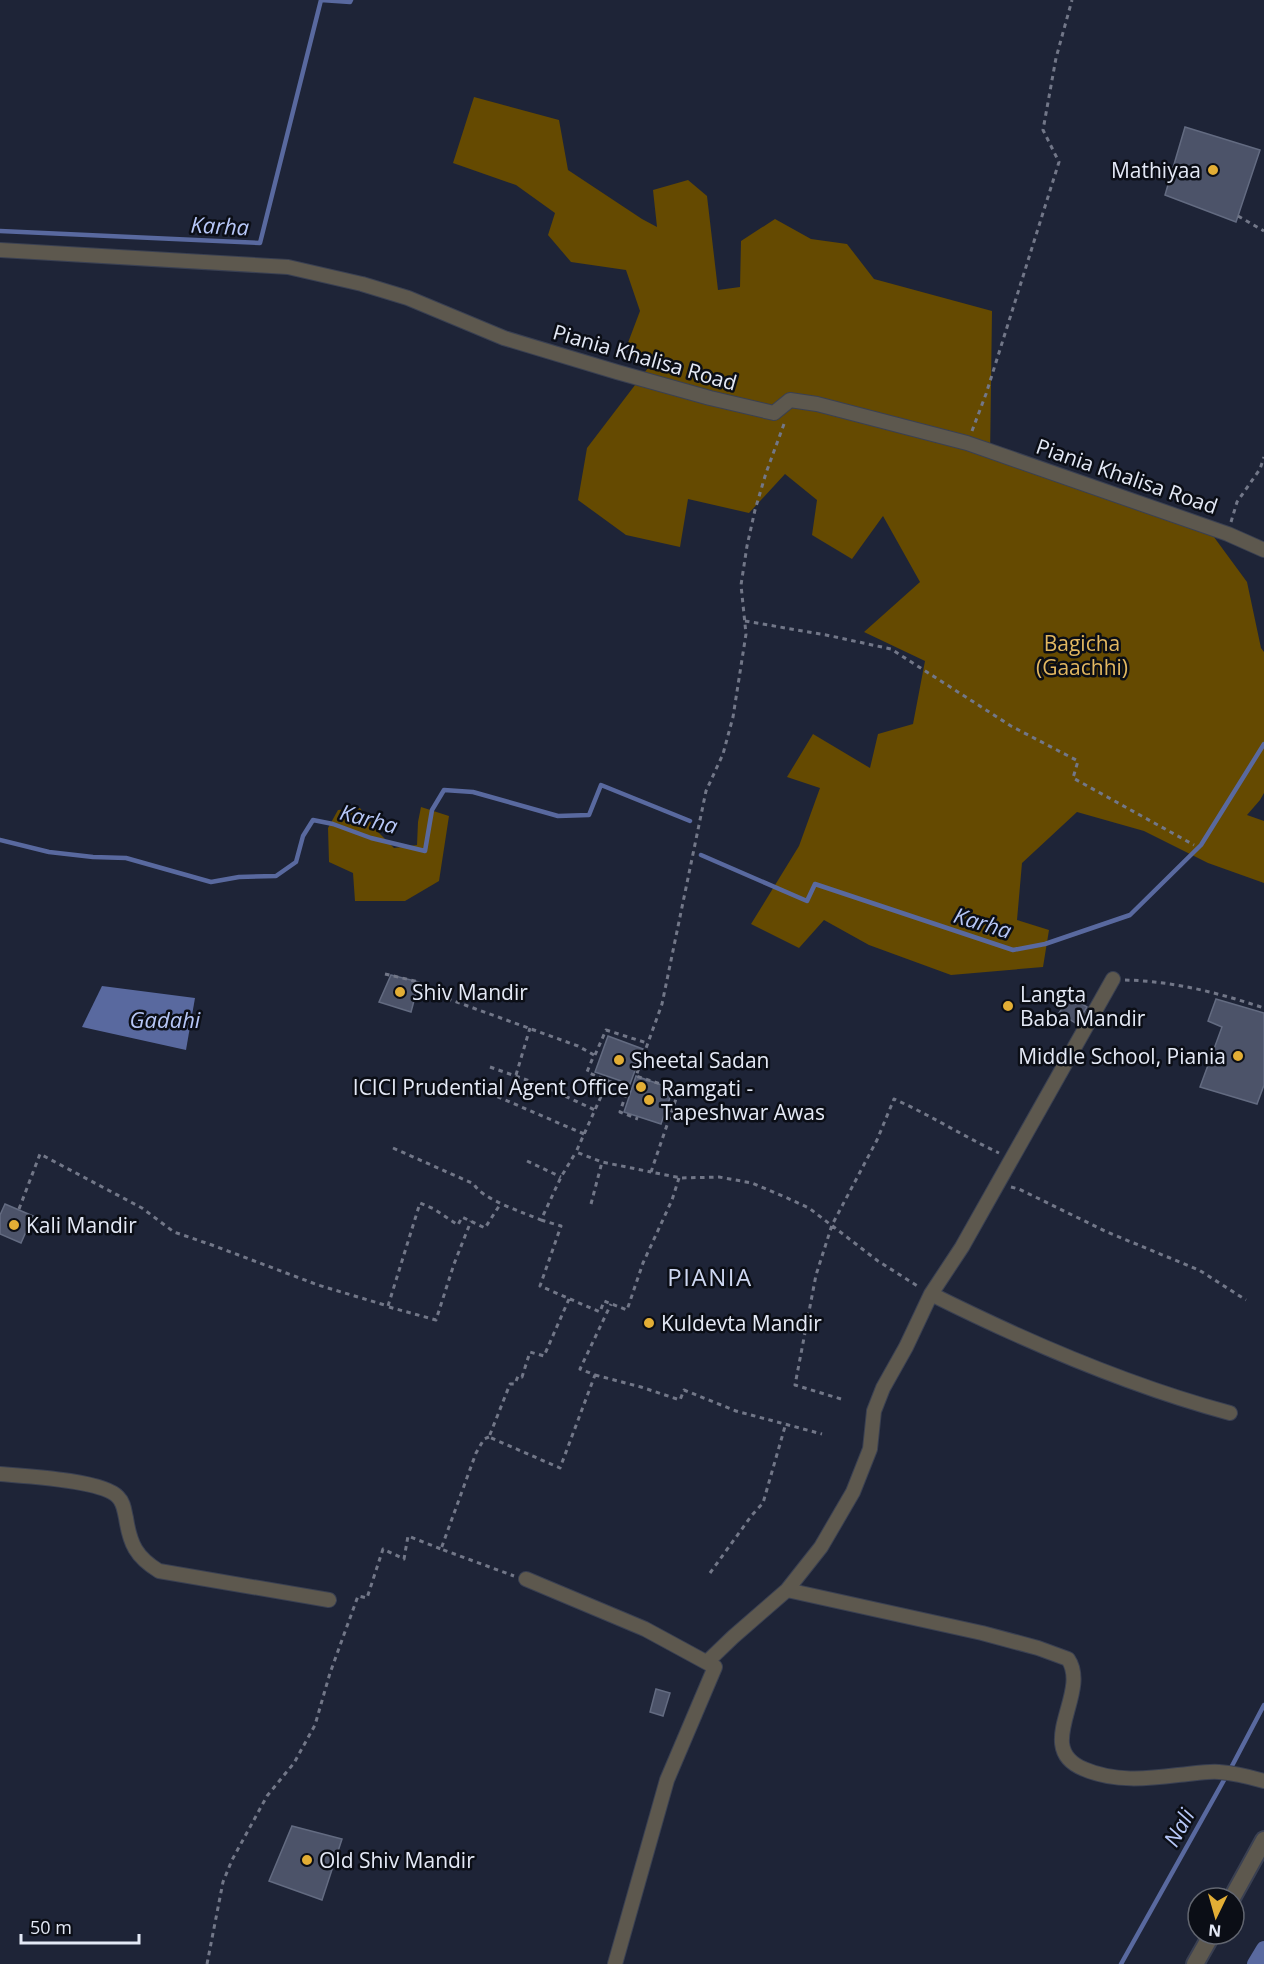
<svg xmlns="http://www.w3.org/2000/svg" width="1264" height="1964" viewBox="0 0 1264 1964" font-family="'Open Sans',sans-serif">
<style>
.forest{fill:#654a01}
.water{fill:#59699f}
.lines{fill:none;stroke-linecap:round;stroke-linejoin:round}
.stream{stroke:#59699f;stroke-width:4.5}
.canal{stroke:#59699f;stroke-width:16}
.building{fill:#4c5369;stroke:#636b81;stroke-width:1.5}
.minor-casing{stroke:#3a4052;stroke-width:16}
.tertiary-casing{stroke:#3a4052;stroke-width:20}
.path{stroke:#727788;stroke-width:3;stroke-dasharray:4.5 4.5;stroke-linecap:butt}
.minor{stroke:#5d584e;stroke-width:14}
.tertiary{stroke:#5d584e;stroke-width:16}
.poi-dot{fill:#e3ae35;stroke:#0b0e16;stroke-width:2}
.labels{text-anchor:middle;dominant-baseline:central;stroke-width:5;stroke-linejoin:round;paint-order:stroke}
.poi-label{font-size:21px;fill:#e4e9f6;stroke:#0b0e16;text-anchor:start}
.street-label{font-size:21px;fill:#e4e9f6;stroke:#0b0e16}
.park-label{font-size:21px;fill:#e3b861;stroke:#0b0e16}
.water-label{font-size:22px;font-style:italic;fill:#b7c7f7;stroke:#0b0e16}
.quarter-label{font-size:24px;letter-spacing:1.5px;fill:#ced7f1;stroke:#0b0e16}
</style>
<rect width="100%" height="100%" fill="#1e2437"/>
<path class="forest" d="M474 97 559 120 568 170 642 219 657 227 653 190 688 180 707 196 718 290 740 287 741 241 775 219 811 239 847 244 874 279 992 311 990 458 1211 533 1247 582 1261 648 1264 652V793L1260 800 1247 815 1264 821V883L1208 863 1144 831 1077 812 1022 863 1017 920 1049 930 1043 967 951 975 869 945 824 920 799 948 751 924 799 846 820 788 787 777 813 734 870 768 878 734 913 724 925 661 864 632 920 582 883 516 852 559 812 535 817 500 785 474 749 513 688 499 680 547 626 535 578 500 587 448 648 368 626 348 640 311 626 270 571 262 548 235 555 213 516 185 453 163Z
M421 807 449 816 439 881 405 901H355L353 873 329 862 328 828 338 810 360 808 377 831 394 848 417 845 418 822Z"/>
<path class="water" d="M102 986 195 998 186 1050 82 1027Z"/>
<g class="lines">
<path class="stream" d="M321 0 350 2 351 0
M0 231 260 243 321 0
M0 840 49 852 93 857 126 858 211 882 239 877 276 876 296 862 303 836 313 820 333 824 371 838 425 851 432 810 444 790 473 792 558 816 589 815 601 785 690 821
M701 855 807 901 815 884 1013 950 1045 944 1130 915 1201 845 1264 744
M1121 1964 1233 1764 1264 1705"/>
<path class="canal" d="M1255 1964 1264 1949"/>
</g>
<path class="building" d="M1185 127 1260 150 1236 222 1165 195Z
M391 975 419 982 411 1012 379 1002Z
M1070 996 1087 1007 1077 1024 1059 1013Z
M1216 999 1264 1013V1085L1257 1104 1200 1087 1222 1027 1208 1021Z
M608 1036 643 1049 630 1084 595 1072Z
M636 1076 673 1089 661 1124 624 1112Z
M5 1204 33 1216 21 1243 0 1234V1215Z
M656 1689 670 1693 663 1716 650 1712Z
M292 1826 342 1839 322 1900 269 1881Z"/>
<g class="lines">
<g class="minor-casing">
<path id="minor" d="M0 250 288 267 362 284 408 298 504 338 617 372 710 398 774 413 790 400 817 404 967 443 1228 534 1264 550
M931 1294C1027 1342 1126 1385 1230 1413
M0 1474C24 1476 103 1480 118 1497 124 1503 124 1510 126 1518 130 1544 136 1557 159 1571L329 1600
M526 1579 645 1629 715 1667 667 1780 615 1964
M787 1590 982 1633 1038 1648 1068 1659C1091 1693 1032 1748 1084 1769 1114 1782 1146 1779 1178 1775 1192 1774 1206 1771 1219 1772 1234 1773 1250 1777 1264 1781
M707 1662 733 1637 787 1590 821 1547 853 1492 870 1449 874 1411 883 1388 906 1347 931 1294 962 1247 1113 979"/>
</g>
<g class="tertiary-casing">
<path id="tertiary" d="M1232 1898 1264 1840
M1195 1964 1212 1934"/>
</g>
<path class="path" d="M1238 216 1264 231
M784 424 766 473 755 510 747 546 741 585 746 634 733 717 723 754 706 791 662 1004 636 1076 679 1090 651 1172 681 1178 719 1177 752 1183 785 1197 809 1208 878 1261 919 1287
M972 431 986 394 1059 162 1043 130 1056 58 1072 0
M1231 522 1237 502 1260 469 1264 457
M745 621 826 635 891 649 1011 726 1078 761 1073 778 1194 845
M385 974 419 982 418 988 578 1046 594 1055 587 1072 608 1081 576 1152 602 1162 651 1172
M1125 980C1173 981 1219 993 1264 1008
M595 1055 606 1030 647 1043
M490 1067 541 1085 595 1110
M516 1075 530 1028
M608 1081 628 1088 620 1112 638 1119
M489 1093 584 1134
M393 1148 474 1184C481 1199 525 1213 541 1220L561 1177 576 1152
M527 1161 561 1177
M1011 1187 1019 1189 1107 1232 1199 1270 1246 1300
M591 1204 602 1162
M19 1209 40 1154 142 1208 174 1232 212 1245 318 1285 388 1306 420 1203 434 1209 458 1225 462 1217 485 1228 501 1203
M541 1220 561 1226 540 1286 600 1312 604 1301 627 1310 643 1263 672 1200 679 1178
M569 1299 544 1356 530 1352 522 1377 518 1376 515 1384H510L489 1437 560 1468 595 1375 580 1369 611 1304
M389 1307 436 1320 454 1264 471 1221
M595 1375 641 1387 680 1400 684 1390 736 1411 822 1434
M841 1399 795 1385 816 1275 832 1225 877 1140 894 1099C930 1115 963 1136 999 1153
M489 1437 484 1439 476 1453 441 1549 514 1576
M710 1573 752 1515 763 1503 786 1423
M207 1964 223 1882 232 1860 267 1796 294 1763 315 1725 330 1673 358 1596 367 1598 383 1549 404 1559 408 1536 441 1549"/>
<use href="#minor" class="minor"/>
<use href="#tertiary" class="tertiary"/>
</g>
<g class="poi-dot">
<circle cx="1213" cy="170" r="6"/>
<circle cx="400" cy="992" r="6"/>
<circle cx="1008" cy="1006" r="6"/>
<circle cx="1238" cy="1056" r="6"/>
<circle cx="619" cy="1060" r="6"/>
<circle cx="641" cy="1087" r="6"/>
<circle cx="649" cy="1100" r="6"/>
<circle cx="14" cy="1225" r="6"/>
<circle cx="649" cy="1323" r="6"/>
<circle cx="307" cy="1860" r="6"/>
</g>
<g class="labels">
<g class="poi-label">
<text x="1201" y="170" text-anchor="end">Mathiyaa</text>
<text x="412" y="992">Shiv Mandir</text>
<text x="1020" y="994">Langta<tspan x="1020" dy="24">Baba Mandir</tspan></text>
<text x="1226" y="1056" text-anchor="end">Middle School, Piania</text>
<text x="631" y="1060">Sheetal Sadan</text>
<text x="629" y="1087" text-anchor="end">ICICI Prudential Agent Office</text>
<text x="661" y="1088">Ramgati -<tspan x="661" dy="24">Tapeshwar Awas</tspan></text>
<text x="26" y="1225">Kali Mandir</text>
<text x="661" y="1323">Kuldevta Mandir</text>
<text x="319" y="1860">Old Shiv Mandir</text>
</g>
<g class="street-label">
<text transform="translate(645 357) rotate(16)">Piania Khalisa Road</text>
<text transform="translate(1127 476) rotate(19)">Piania Khalisa Road</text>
</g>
<g class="park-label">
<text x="1082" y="643">Bagicha<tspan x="1082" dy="24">(Gaachhi)</tspan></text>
</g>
<g class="water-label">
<text transform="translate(220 225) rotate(3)">Karha</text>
<text transform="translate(369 818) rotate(15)">Karha</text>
<text transform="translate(983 922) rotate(17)">Karha</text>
<text x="165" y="1019">Gadahi</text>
<text transform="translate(1178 1827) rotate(-61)">Nali</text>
</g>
<g class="quarter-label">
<text x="710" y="1276">PIANIA</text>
</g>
</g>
<g transform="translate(1216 1916) rotate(185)"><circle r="28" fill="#0b0e16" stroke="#626670" stroke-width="1.5"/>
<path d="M0-4.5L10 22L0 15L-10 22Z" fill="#e3ae35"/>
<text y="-9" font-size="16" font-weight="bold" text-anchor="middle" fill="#e4e9f6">N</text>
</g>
<path d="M21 1934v9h118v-9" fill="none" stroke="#e4e9f6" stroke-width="3"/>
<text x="30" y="1934" font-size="18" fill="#e4e9f6" stroke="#0b0e16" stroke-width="4.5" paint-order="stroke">50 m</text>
</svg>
